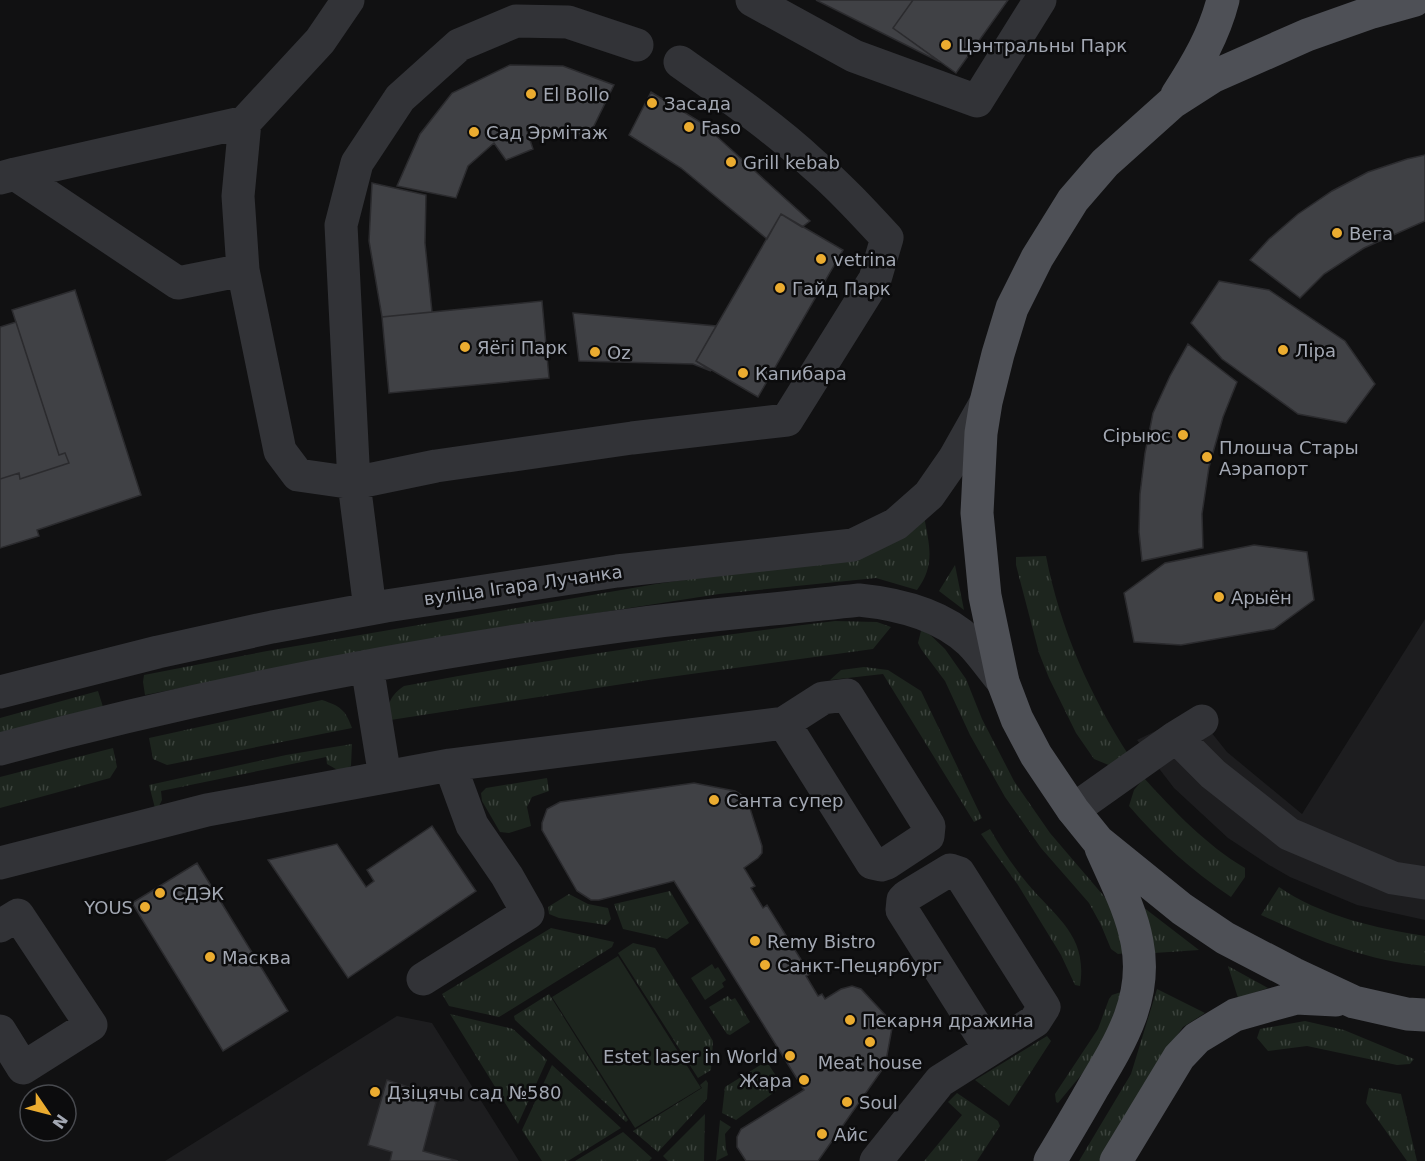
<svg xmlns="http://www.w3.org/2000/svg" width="1425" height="1161" viewBox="0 0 1425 1161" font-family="'DejaVu Sans',sans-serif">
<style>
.built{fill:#1d1d1f}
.grass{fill:url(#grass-tufts)}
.garden{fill:#1d251e}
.building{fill:#404145;stroke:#2b2b2e;stroke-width:1.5}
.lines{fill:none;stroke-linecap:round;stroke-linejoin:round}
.minor{stroke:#323337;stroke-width:33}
.major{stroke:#4e5056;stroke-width:33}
.poi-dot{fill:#ebac30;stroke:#0c0c0d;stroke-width:2}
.labels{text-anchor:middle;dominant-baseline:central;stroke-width:5;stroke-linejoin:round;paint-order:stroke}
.poi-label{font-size:18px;fill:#a3a8b3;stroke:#0c0c0d;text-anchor:start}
.street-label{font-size:18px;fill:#a3a8b3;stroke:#0c0c0d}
</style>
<defs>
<pattern id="grass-tufts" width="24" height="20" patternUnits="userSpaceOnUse" patternTransform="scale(1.5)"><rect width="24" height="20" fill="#1d251e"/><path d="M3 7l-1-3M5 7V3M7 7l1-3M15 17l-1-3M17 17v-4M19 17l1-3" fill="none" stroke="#3b423c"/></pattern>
</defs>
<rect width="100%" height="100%" fill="#111112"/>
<path class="built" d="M1425 619V920L1357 905 1290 877 1269 865 1228 838 1174 788 1137 740 1195 712 1227 752 1302 814Z
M397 1016 432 1023 519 1161H165Z"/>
<path class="grass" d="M924 516C929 545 936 564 917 590L876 578 719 594 432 639 145 695 143 682 144 675 267 651 656 584 814 561Z
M1046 556C1060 628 1090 696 1130 757L1111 766 1094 759 1076 733 1049 678 1039 653 1016 565V557Z
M955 565 964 610 939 591Z
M835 621 877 622 891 627 873 649 655 679 384 721C388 705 390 695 404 686 547 659 691 639 835 621Z
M922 627 945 649 966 679 982 719 1014 781 1050 833 1114 908 1128 953 1118 954 1111 949 1101 925 1089 903 1041 848 1005 797 970 735 945 681 921 649 918 643Z
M864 667 888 670 921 691 982 818 974 822 883 674 830 680 841 670Z
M98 691 104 710 0 739V718Z
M322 700C340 706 345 709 352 728L167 765 153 759 149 738Z
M352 744 351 766 341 772 327 764 326 757 161 791 162 800 156 812 149 785 286 755Z
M113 748 117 767 110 778 0 808V777Z
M547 778 549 791 532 797 527 807 531 826 509 833 500 832 482 801 481 793 486 788Z
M1144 778C1174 811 1206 845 1245 868V877L1231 897C1192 871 1159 841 1129 806L1134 790Z
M990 829C1001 848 1013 866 1027 883 1056 918 1088 935 1080 986L1075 985 1061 955 1018 885 981 834Z
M1279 887C1318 915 1379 929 1425 936V966C1367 961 1313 939 1261 915Z
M670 891 689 923 667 939 623 929 614 904Z
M569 894 588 904 608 908 611 919 606 925 559 918 549 914 548 907Z
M1143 907 1199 950 1154 953Z
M551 928 614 942 612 947 499 1017 449 1006 442 994Z
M633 943 655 948 713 1041 711 1070 698 1078 618 953Z
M712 964 715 969 718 967 726 980 722 983 724 987 705 1000 691 978Z
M1228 966 1268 988 1238 998Z
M1157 989 1205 1013 1183 1027 1163 1055 1099 1161H1079L1131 1074Z
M1121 992 1115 1034 1058 1103 1056 1102 1055 1094 1098 1029 1109 999 1112 995Z
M549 994 628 1120 626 1122 515 1020 514 1016Z
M728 996 731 1000 735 998 750 1022 730 1035 727 1034 709 1007Z
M450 1014 513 1029 547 1060 518 1124Z
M1305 1021 1344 1030 1414 1059 1410 1064 1397 1065 1307 1046 1268 1051 1257 1038 1260 1029Z
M1047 1036 1051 1041 1009 1106 975 1080Z
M762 1064 769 1065 780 1082 776 1091 736 1120 722 1113 725 1087Z
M552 1065 621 1128 568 1161H542L522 1130Z
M706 1080 708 1083 707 1099 658 1152 633 1131 702 1088 700 1085Z
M1369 1088 1401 1094 1417 1161H1407L1366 1103Z
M957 1093 998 1121 1000 1126 977 1161H924L962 1115 948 1102Z
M705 1114 704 1161H668L663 1156Z
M720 1120 731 1127 725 1134 726 1149 728 1155 716 1161Z
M623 1132 652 1158 649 1161H575Z"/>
<path class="garden" d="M618 956 701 1088 635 1128 552 997Z"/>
<path class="building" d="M816 0H913L893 28 940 62Z
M913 0H1008L956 73 893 28Z
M510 65 563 66 614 85 588 138 561 129 527 131 533 149 506 160 494 143 468 166 456 198 397 186 420 134 452 93Z
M651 92 702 123 810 221 802 227 781 214 767 239 681 168 629 135Z
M1425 155V221L1364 248 1324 274 1300 298 1250 260 1269 239 1298 214 1332 191 1368 172 1407 159Z
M372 183 426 195 425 243 432 312 382 317 369 241Z
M781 214 843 250 758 397 696 361Z
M1219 281 1269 290 1345 341 1375 384 1346 423 1298 414 1222 359 1191 323Z
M75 290 141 495 37 530 39 536 0 548V479L19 473 20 479 69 463 65 453 59 455 12 310Z
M542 301 549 378 389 393 382 317Z
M573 313 716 326 696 361 711 371 693 364 579 361Z
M16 322 59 455 65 453 69 463 20 479 19 473 0 479V327Z
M1188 344 1237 382 1223 417 1209 467 1202 514 1203 548 1142 561 1139 532 1140 494 1145 453 1153 413 1170 376Z
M1254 545 1307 552 1314 600 1274 629 1181 645 1134 642 1124 593 1165 563Z
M694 783 735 791 743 796 748 802 762 846V853L758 858 744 868 755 886 751 888 763 908 767 905 810 974 806 976 818 996 822 994 825 999 841 989 852 986 861 989 890 1020 892 1028 886 1061 882 1070 818 1161H746L737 1147V1137L741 1129 804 1090 674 881 599 900H591L577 891 542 830V823L547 809 560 802Z
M432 826 476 891 348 978 268 860 337 844 366 887 374 881 367 870Z
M197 863 288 1011 223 1051 132 903Z
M387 1080 411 1088 409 1094 436 1102 423 1151 458 1161H390L392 1152 368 1145Z"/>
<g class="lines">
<path class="minor" d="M348 0 320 41 245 122 238 196 243 270 280 451 298 475 354 483 436 466 632 438 787 420 875 279 887 238C863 212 839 186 812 163 771 125 725 94 680 62
M752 0 854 56 977 101 1040 0
M15 174 245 122
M0 178 15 174 178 283 243 270
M370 609 354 483 341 225 357 163 400 98 459 45 516 21 568 22 637 45
M367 666 385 777
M0 692 158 652 272 627 386 606 617 571 853 545 896 524 929 495 954 459 985 404
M1176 737 1202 721
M0 749C204 694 411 654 621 626 700 615 780 609 859 600 899 604 941 614 970 642 982 654 992 669 1003 682
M1073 810 1176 737 1213 774 1289 834 1393 878 1425 883
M0 863 207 810 450 765 784 723 823 698 847 695 929 826 928 836 887 863 881 865 872 863 784 723
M0 926 18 915 91 1025 23 1068 0 1031
M423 979 528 913 507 876 472 825 450 765
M876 1161 940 1081 1035 1021 1044 1007 959 873 950 870 907 896 903 900 902 910 990 1049"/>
<path class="major" d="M1415 0 1372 12 1307 35 1212 77 1173 102 1105 163 1073 200 1037 258 1012 308 998 354 986 402 981 433 977 513 985 596 1003 682 1017 719 1036 755 1073 810 1098 841 1182 909 1225 938 1294 974 1354 1002 1407 1014 1425 1015
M1177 95C1197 64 1214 35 1223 0
M1050 1161C1065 1136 1080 1111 1094 1086 1121 1041 1148 997 1137 942 1131 909 1114 878 1101 848
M1116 1161 1179 1057 1197 1038 1235 1015 1296 998 1336 1000"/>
</g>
<g class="poi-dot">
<circle cx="946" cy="45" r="6"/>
<circle cx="531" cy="94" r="6"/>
<circle cx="652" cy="103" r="6"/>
<circle cx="689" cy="127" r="6"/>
<circle cx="474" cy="132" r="6"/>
<circle cx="731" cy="162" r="6"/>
<circle cx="1337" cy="233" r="6"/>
<circle cx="821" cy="259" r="6"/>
<circle cx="780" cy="288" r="6"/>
<circle cx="465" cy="347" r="6"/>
<circle cx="1283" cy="350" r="6"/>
<circle cx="595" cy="352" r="6"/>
<circle cx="743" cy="373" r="6"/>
<circle cx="1183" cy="435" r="6"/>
<circle cx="1207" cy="457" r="6"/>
<circle cx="1219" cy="597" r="6"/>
<circle cx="714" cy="800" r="6"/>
<circle cx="160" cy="893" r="6"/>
<circle cx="145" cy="907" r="6"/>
<circle cx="755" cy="941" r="6"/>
<circle cx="210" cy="957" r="6"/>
<circle cx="765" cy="965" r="6"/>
<circle cx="850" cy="1020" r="6"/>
<circle cx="870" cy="1042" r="6"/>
<circle cx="790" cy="1056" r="6"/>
<circle cx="804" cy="1080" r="6"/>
<circle cx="375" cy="1092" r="6"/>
<circle cx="847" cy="1102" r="6"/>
<circle cx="822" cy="1134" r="6"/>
</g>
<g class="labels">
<g class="poi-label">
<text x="958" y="45">Цэнтральны Парк</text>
<text x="543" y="94">El Bollo</text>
<text x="664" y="103">Засада</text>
<text x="701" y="127">Faso</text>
<text x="486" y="132">Сад Эрмітаж</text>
<text x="743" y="162">Grill kebab</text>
<text x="1349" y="233">Вега</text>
<text x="833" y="259">vetrina</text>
<text x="792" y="288">Гайд Парк</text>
<text x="477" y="347">Яёгі Парк</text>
<text x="1295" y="350">Ліра</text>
<text x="607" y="352">Oz</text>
<text x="755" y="373">Капибара</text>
<text x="1171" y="435" text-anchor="end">Сірыюс</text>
<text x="1219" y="447">Плошча Стары<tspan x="1219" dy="21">Аэрапорт</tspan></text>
<text x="1231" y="597">Арыён</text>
<text x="726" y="800">Санта супер</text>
<text x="172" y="893">СДЭК</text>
<text x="133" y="907" text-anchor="end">YOUS</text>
<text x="767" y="941">Remy Bistro</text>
<text x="222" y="957">Масква</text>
<text x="777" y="965">Санкт-Пецярбург</text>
<text x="862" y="1020">Пекарня дражина</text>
<text x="778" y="1056" text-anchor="end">Estet laser in World</text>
<text x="870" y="1062" text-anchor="middle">Meat house</text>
<text x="792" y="1080" text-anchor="end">Жара</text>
<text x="387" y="1092">Дзіцячы сад №580</text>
<text x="859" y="1102">Soul</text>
<text x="834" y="1134">Айс</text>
</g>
<g class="street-label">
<text transform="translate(523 585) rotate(-8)">вуліца Ігара Лучанка</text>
</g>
</g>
<g transform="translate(48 1113) rotate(125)"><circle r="28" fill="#0c0c0d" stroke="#484a4f" stroke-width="1.5"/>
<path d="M0-4.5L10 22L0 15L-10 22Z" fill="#ebac30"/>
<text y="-9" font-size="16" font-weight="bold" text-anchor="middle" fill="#a3a8b3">N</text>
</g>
</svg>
